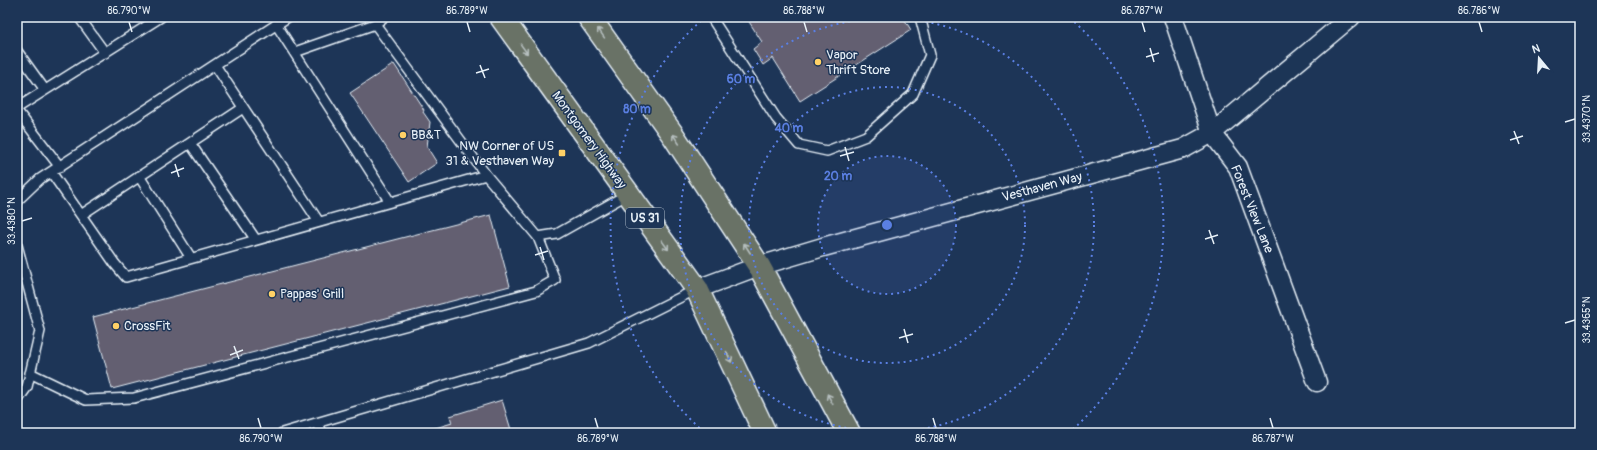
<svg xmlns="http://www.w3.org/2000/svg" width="1597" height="450" viewBox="0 0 1597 450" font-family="Pangolin,sans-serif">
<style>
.building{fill:#635e71;stroke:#e8f1f8}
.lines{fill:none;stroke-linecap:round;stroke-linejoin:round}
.service-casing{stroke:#e8f1f8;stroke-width:12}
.minor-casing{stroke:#e8f1f8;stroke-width:21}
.primary-casing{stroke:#e8f1f8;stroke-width:25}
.service{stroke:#1d3557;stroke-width:9}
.minor{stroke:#1d3557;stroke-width:18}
.primary{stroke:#697266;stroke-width:22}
.oneway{stroke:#b5bebe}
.ticks{fill:none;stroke:#e8f1f8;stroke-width:1.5}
.ring{fill:none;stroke:#5a7fe2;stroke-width:2;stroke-dasharray:2 4}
.poi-dot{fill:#ffd166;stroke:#1d3557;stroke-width:1.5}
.labels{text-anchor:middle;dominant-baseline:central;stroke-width:3;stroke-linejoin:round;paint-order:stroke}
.shield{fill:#1d3557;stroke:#abb9c8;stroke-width:1}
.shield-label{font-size:12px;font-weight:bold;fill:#e8f1f8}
.poi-label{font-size:13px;fill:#e8f1f8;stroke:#1d3557;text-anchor:start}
.street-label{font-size:13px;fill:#e8f1f8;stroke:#1d3557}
.centre{fill:#5a7fe2;stroke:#1d3557;stroke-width:2}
.ring-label{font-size:12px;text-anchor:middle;font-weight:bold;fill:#5a7fe2;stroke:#1d3557;stroke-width:3;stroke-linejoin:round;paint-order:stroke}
.neatline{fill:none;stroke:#e8f1f8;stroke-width:1.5}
.ticks-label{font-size:10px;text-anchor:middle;fill:#e8f1f8}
</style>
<rect width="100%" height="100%" fill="#1d3557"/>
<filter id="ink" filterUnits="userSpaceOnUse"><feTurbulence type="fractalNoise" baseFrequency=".025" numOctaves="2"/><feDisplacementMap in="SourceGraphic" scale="8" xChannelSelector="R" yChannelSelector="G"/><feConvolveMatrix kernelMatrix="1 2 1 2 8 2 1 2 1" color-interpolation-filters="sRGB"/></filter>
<g filter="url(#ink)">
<path class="building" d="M746 17H903L911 30 800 101 773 58 763 65 753 49 762 42Z
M394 64 424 110 423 112 430 122 427 147 437 163 409 182 350 93Z
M491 215 510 286 112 389 93 317Z
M502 400 512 433H419L452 423 450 416Z"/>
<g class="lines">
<g class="service-casing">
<path id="service" d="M79 17 105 53
M711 17 776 118 799 145 827 151 866 136 913 94 930 55 920 17
M276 24 390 202
M375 24 384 17
M17 51 45 90
M295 52 375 24 486 175
M215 65 319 222
M17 108 161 17
M17 111 60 167
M190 143 256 240
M51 172 115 264 126 277 486 175 538 237 557 234 628 194
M139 176 191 258
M17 201 40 179 288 17
M81 215 243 108
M17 245 40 331 27 387 17 401
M30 373 86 400 134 398 536 291 555 280 538 237
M318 423 322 433
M282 433 589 343 697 289"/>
</g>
<g class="minor-casing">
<path id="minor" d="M1173 17 1212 133 1238 167 1317 382
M697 289 759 266 823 247 1183 149 1212 133 1351 17"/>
</g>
<g class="primary-casing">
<path id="primary" d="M501 17 697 289 765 433
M589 17 673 135 759 266 849 433"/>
</g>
<use href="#service" class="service"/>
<use href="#minor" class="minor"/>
<use href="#primary" class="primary"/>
</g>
<defs><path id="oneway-shaft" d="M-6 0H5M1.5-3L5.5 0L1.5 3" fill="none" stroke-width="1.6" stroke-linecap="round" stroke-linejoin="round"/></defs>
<g class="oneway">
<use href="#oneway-shaft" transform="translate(601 33) rotate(-125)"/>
<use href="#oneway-shaft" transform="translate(524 49) rotate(54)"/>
<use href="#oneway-shaft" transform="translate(676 139) rotate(-124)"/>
<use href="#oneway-shaft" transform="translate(665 245) rotate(54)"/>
<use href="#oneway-shaft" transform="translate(747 248) rotate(-123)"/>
<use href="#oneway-shaft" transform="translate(729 357) rotate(65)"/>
<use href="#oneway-shaft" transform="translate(830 399) rotate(-118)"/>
</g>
</g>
<path class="ticks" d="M129 22 132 32M467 22 470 32M804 22 807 32M1142 22 1145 32M1479 22 1482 32M1150 48 1154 62M1146 57 1159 53M480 65 485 78M476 73 489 69M1565 122 1575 119M1514 131 1519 144M1510 140 1523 136M845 147 849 161M840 156 854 152M175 164 179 177M171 173 184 168M22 221 32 218M1209 230 1214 244M1205 239 1218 235M540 247 544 260M535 255 548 251M1565 323 1575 320M904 329 908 343M899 338 913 334M234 346 239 359M230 355 243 350M258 418 261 428M595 418 598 428M933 418 936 428M1270 418 1273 428"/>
<circle cx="887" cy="225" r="69" fill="#5a7fe2" fill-opacity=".12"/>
<g class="ring">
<circle cx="887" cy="225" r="69"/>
<circle cx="887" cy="225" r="138"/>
<circle cx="887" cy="225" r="207"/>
<path d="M704 432A276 276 0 0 1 704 18M1070 18A276 276 0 0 1 1070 432"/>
</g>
<g class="poi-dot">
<circle cx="818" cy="62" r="4"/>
<circle cx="403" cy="135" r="4"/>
<rect x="558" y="149" width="8" height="8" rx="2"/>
<circle cx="272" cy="294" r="4"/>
<circle cx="116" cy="326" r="4"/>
</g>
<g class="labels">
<rect class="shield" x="626" y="208" width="38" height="20" rx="3"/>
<g class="shield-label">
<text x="645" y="218">US 31</text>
</g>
<g class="poi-label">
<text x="826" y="55">Vapor<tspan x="826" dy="15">Thrift Store</tspan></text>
<text x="411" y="135">BB&amp;T</text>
<text x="554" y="146" text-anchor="end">NW Corner of US<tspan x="554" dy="15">31 &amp; Vesthaven Way</tspan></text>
<text x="280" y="294">Pappas' Grill</text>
<text x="124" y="326">CrossFit</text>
</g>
<g class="street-label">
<text transform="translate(589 140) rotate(54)">Montgomery Highway</text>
<text transform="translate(1042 187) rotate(-15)">Vesthaven Way</text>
<text transform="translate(1252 209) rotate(68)">Forest View Lane</text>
</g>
</g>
<circle cx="887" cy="225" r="6" class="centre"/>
<g class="ring-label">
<text x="741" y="83">60 m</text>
<text x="637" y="113">80 m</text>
<text x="789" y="132">40 m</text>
<text x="838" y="180">20 m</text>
</g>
<rect width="1597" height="450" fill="none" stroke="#1d3557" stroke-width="44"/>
<g transform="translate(1539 58) rotate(342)" stroke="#1d3557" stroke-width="3" paint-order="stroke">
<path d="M0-3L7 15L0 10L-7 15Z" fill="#e8f1f8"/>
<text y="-6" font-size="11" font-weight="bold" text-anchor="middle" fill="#e8f1f8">N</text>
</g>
<rect x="22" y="22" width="1553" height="406" class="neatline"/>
<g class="ticks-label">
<text x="129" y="14">86.790°W</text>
<text x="467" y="14">86.789°W</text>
<text x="804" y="14">86.788°W</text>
<text x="1142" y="14">86.787°W</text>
<text x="1479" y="14">86.786°W</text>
<text transform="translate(1586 119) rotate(-90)" y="4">33.4370°N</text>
<text transform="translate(11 221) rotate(-90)" y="4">33.4380°N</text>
<text transform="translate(1586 320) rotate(-90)" y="4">33.4365°N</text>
<text x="261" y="442">86.790°W</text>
<text x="598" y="442">86.789°W</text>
<text x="936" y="442">86.788°W</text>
<text x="1273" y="442">86.787°W</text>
</g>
</svg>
